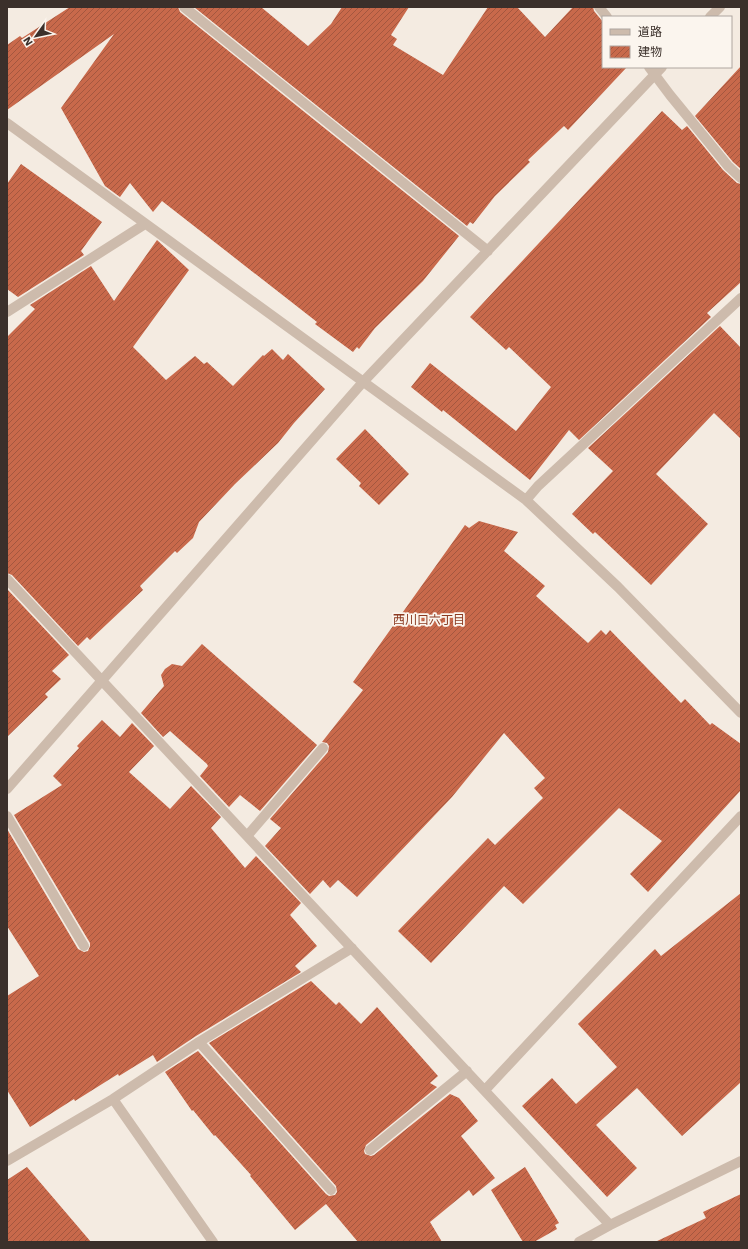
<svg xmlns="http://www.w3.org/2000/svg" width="748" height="1249" viewBox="0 0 748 1249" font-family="'Work Sans','Noto Sans JP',sans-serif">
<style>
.building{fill:url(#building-hatch)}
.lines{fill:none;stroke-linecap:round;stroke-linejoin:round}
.minor{stroke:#cdbbac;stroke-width:10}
.labels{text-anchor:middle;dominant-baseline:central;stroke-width:3.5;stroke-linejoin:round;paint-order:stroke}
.neighbourhood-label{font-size:12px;fill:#8c3b22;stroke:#fbf5ee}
</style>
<defs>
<pattern id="building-hatch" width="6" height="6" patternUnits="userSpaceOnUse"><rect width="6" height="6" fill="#c8694b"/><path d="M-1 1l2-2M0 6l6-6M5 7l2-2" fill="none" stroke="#a4573f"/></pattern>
</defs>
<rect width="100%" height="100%" fill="#f4ebe1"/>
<path class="building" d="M70 7H178L180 12 459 236 423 281 375 328 359 349 357 347 353 352 315 324 317 322 162 201 153 212 130 183 120 197 105 186 61 108 114 34 7 110V45L20 36 22 38Z
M194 7H261L308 46 331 24 342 7H409L391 35 397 39 393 45 443 75 488 7H517L545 37 573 7H593L594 11 603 22V67H627L568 130 564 126 528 160 530 162 495 196 473 224 470 222 467 226Z
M741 66V169L733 162 695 116Z
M662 111 682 130 687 126 723 170 737 183 741 184V282L707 313 711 317 579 440 569 430 530 480 443 410 442 412 411 387 430 363 516 431 551 387 509 347 506 350 470 317Z
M21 164 102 222 81 251 84 255 18 297 7 289V184Z
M157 240 189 270 133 347 166 380 195 356 204 364 207 362 233 386 263 355 264 356 272 349 283 360 288 354 325 389 294 423 278 443 235 484 199 522 193 538 177 553 175 551 140 586 143 590 90 640 87 637 78 646 12 575 7 573V337L35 309 30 305 91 266 114 301Z
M720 326 741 348V439L714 413 656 474 708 524 651 585 595 532 593 534 572 514 613 471 588 448Z
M365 429 409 474 379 505 359 486 361 483 336 459Z
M479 521 518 532 504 551 545 586 536 596 588 643 601 630 606 635 610 630 681 703 685 699 710 725 712 723 741 744V790L648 892 630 874 662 841 619 808 523 904 504 886 431 963 398 931 488 838 495 845 543 798 534 788 545 778 504 733 452 797 357 897 338 880 330 888 323 880 310 894 265 846 281 828 270 819 328 752 329 746 327 743 322 742 363 690 353 682 465 525 469 528Z
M7 589 69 655 52 671 61 679 45 694 48 697 7 737Z
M202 644 317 745 260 811 240 795 229 807 200 776 208 766 207 764 170 731 163 737 141 713 164 686 161 675 165 669 172 664 182 666Z
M102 720 120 737 132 723 154 746 129 772 170 809 191 786 221 817 211 828 245 868 256 856 301 903 290 915 317 946 295 966 301 972 196 1036 157 1062 153 1055 119 1076 118 1074 75 1101 74 1099 30 1127 7 1090V996L39 976 7 926V829L78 949 84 952 88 951 90 946V943L14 815 62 785 53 776 79 748 77 746Z
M741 893V1082L682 1136 637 1088 596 1125 637 1168 607 1197 522 1106 552 1078 576 1104 617 1067 578 1024 655 949 661 956Z
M311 981 336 1005 339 1002 361 1024 377 1007 438 1076 430 1083 437 1087 366 1145 364 1151 365 1154 371 1156 374 1155 450 1094 459 1098 478 1121 461 1136 495 1178 473 1196 469 1190 430 1222 442 1242H358L326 1204 295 1230 250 1176 251 1175 215 1135 214 1136 193 1110 192 1111 165 1072 198 1051 326 1194 329 1196 335 1195 337 1192 336 1186 209 1043Z
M27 1167 91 1242H7V1180Z
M525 1167 559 1223 555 1225 557 1229 534 1242H523L491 1190Z
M741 1194V1242H655L706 1218 703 1212Z"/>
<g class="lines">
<path class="minor" d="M184 7 488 251
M599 7 607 17
M710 17 720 7
M649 67 670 95 728 166 741 178
M7 123 526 500 618 587 741 713
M7 312 145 224
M526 500 538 486 741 298
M7 579 610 1225
M7 789 363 382 662 67
M7 816 84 946
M247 836 323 748
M199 1042 331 1190
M485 1090 741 816
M113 1099 213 1242
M370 1150 467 1071
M7 1161 113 1099 199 1042 352 948
M579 1242 610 1225 741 1161"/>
</g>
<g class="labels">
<g class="neighbourhood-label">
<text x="429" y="620">西川口六丁目</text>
</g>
</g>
<rect width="748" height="1249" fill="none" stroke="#3b302b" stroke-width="16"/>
<rect x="602" y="16" width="130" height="52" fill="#fbf5ee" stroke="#aea6a0"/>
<rect x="610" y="29" width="20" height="6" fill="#cdbbac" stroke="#aea6a0"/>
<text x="638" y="36" font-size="12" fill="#3b302b">道路</text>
<rect x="610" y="46" width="20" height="12" fill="url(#building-hatch)" stroke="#aea6a0"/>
<text x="638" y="56" font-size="12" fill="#3b302b">建物</text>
<g transform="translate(36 36) rotate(237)" stroke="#fbf5ee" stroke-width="3" paint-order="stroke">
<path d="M0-3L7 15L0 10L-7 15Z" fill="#3b302b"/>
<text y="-6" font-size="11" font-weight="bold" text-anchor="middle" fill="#3b302b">N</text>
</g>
</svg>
